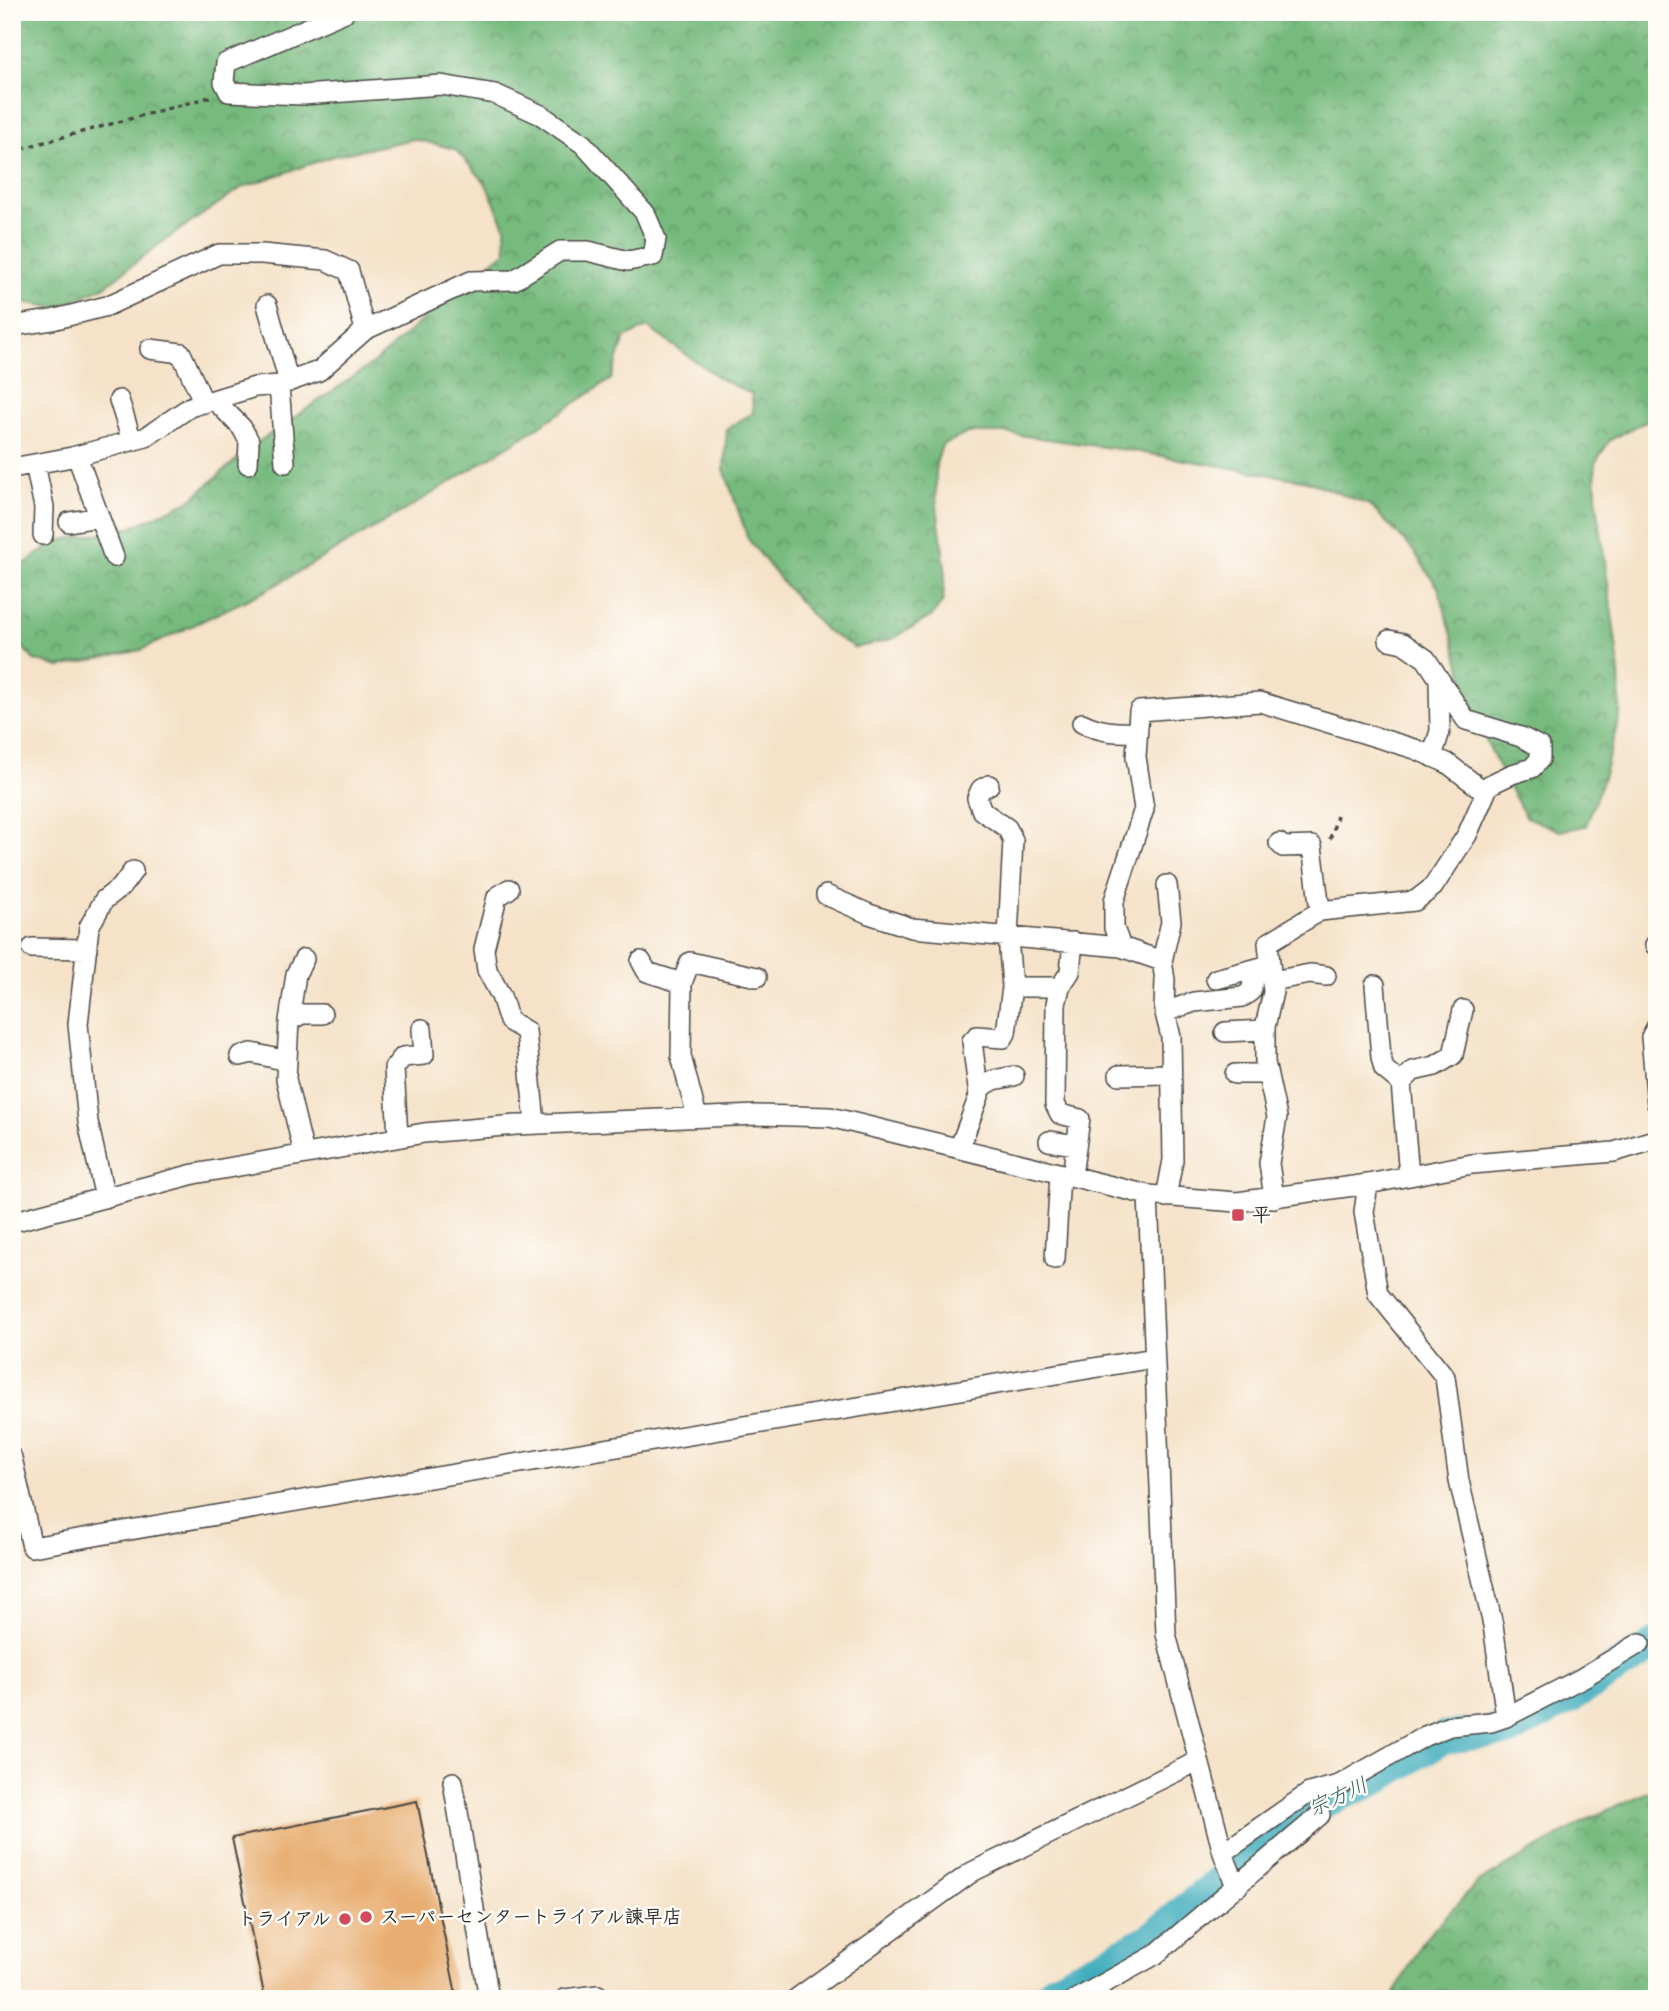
<svg xmlns="http://www.w3.org/2000/svg" width="1669" height="2011" viewBox="0 0 1669 2011" font-family="'Architects Daughter','Klee One',sans-serif">
<style>
.forest{fill:url(#forest-crowns);stroke:#507254;stroke-width:2}
.lines{fill:none;stroke-linecap:round;stroke-linejoin:round}
.river{stroke:#3fadbd;stroke-width:32}
.building{fill:#e8ad71}
.minor-casing{stroke:#494643;stroke-width:22}
.path{stroke:#494643;stroke-width:3.5;stroke-dasharray:5 5;stroke-linecap:butt}
.minor{stroke:#fff;stroke-width:19}
.poi-dot{fill:#d1495b;stroke:#fdfcf7;stroke-width:2.5}
.labels{text-anchor:middle;dominant-baseline:central;stroke-width:5;stroke-linejoin:round;paint-order:stroke}
.poi-label{font-size:19px;font-weight:bold;fill:#2b2b2b;stroke:#fdfcf7;text-anchor:start}
.water-label{font-size:21px;font-style:italic;fill:#335f65;stroke:#fdfcf7}
</style>
<defs>
<pattern id="forest-crowns" width="20" height="18" patternUnits="userSpaceOnUse" patternTransform="scale(1.75)"><rect width="20" height="18" fill="#76ba7e"/><path d="M2 6a3 3 0 1 1 6 0M12 15a3 3 0 1 1 6 0" fill="none" stroke="#619767"/></pattern>
</defs>
<rect width="100%" height="100%" fill="#fdfcf7"/>
<filter id="ink" filterUnits="userSpaceOnUse"><feTurbulence type="fractalNoise" baseFrequency=".0143" numOctaves="2"/><feDisplacementMap in="SourceGraphic" scale="14" xChannelSelector="R" yChannelSelector="G"/><feConvolveMatrix kernelMatrix="1 2 1 2 8 2 1 2 1" color-interpolation-filters="sRGB"/></filter>
<filter id="wash" filterUnits="userSpaceOnUse"><feTurbulence type="fractalNoise" baseFrequency=".00686" numOctaves="4" result="noise"/><feDisplacementMap in="SourceGraphic" scale="28" xChannelSelector="R" yChannelSelector="G"/><feGaussianBlur stdDeviation="1.57" result="paint"/><feColorMatrix in="noise" values="0 0 0 0 0 0 0 0 0 0 0 0 0 0 0 0 0 1.4 0 .05"/><feComposite in="paint" operator="in"/></filter>
<g filter="url(#wash)">
<rect width="100%" height="100%" fill="#f5e2c8"/>
<path class="forest" d="M12 12H1657V421H1646L1610 440 1595 463 1596 496 1619 666 1620 714 1603 778 1586 826 1560 831 1526 817 1503 776 1475 718 1439 589 1412 549 1370 505 1307 481 1139 452 1005 433H968L942 445 936 464V498L945 568 943 601 932 616 892 639 855 648 825 630 783 583 748 539 724 469 727 428 753 413 752 394 722 380 647 327 625 338 611 379 523 437 412 506 265 591 141 650 60 667 34 660 18 642 12 630 13 572 57 541 130 528 189 501 251 447 375 362 477 271 506 252 505 226 485 182 455 149 414 139 333 156 241 188 157 246 104 287 57 308 12 300Z
M1657 1788V1999H1392L1422 1942 1477 1883 1592 1817Z"/>
<g class="lines">
<path class="river" d="M1045 1999 1056 1988 1150 1939 1305 1810 1375 1780 1443 1738 1510 1730 1570 1698 1657 1643"/>
</g>
<g id="blocks">
<path class="building" d="M417 1801 457 1999H265L232 1838Z"/>
</g>
</g>
<g filter="url(#ink)">
<use href="#blocks" fill-opacity="0" stroke="#494643" stroke-width="2"/>
<g class="lines">
<g class="minor-casing">
<path id="minor" d="M267 305 289 382
M12 326 52 320 107 306 219 254H262L325 260 349 271 365 330
M150 349 181 353 204 403
M279 385 285 463
M119 400 132 441
M215 400 242 428 249 441 248 464
M77 456 114 557
M35 464 44 507 43 535
M12 468 72 457 146 437 190 407 255 387 279 385 319 371 365 330 471 281 514 280 560 251H588L628 261 653 256 656 239 645 213 583 144 541 115 495 94 441 85 303 95 229 92 224 82 226 63 345 12
M69 522 99 517
M1082 723C1101 732 1116 733 1136 732
M1432 757 1440 731 1439 679
M1279 843 1283 847 1312 846 1320 911
M509 889 497 897 484 949 487 970 501 996 509 1021 526 1031 535 1124
M826 895 869 914 912 928 1121 947
M1655 945 1657 946
M32 948 87 949
M641 961 647 972 682 983
M1162 961 1171 922 1167 885
M1216 979 1266 966
M1272 981 1310 974 1326 976
M1375 985 1381 1057 1384 1069 1401 1083 1409 1176
M1012 987H1060
M1165 1012 1194 1002 1243 997 1251 991 1256 969
M289 1021 302 1014H322
M1657 1026 1651 1037 1657 1104
M1225 1032 1265 1030
M240 1056 252 1053 287 1061
M1235 1074H1267
M1119 1075 1171 1074
M1401 1083 1413 1071 1435 1066 1453 1055 1463 1010
M978 1089 994 1080 1014 1076
M697 1117 681 1056 682 983 690 962 757 977
M398 1137 394 1068 403 1057 424 1055 422 1029
M1049 1141 1076 1145
M959 1149 979 1096 972 1041 977 1036 1003 1038 1006 1033 1012 987 1008 937 1013 840 1007 828 982 811 977 798 981 789 989 785
M304 1154 286 1079 289 1021 296 974 304 959
M1072 1176 1080 1119 1060 1114 1055 1104 1056 1004 1060 987 1070 972 1073 942
M1368 1184 1364 1212 1378 1294 1445 1377 1459 1481 1493 1625 1506 1717
M1148 1195 1166 1634 1223 1853 1234 1881 1238 1886
M1166 1197 1173 1160 1171 1037 1164 1009 1165 980 1162 961 1121 947 1114 928V901L1144 809 1136 757 1139 711 1260 702 1415 749 1447 763 1485 792
M105 1198 88 1122 78 1024 89 927 104 900 122 886 133 871
M1274 1198 1269 1163 1277 1117 1265 1062V1027L1273 992 1268 943 1320 911 1415 901 1433 887 1467 835 1489 785 1512 774 1532 768 1540 759V747L1521 737 1466 720 1426 659 1403 643 1389 640
M12 1222 194 1174 424 1133 516 1125 757 1115 830 1117 1148 1195 1237 1202 1368 1184 1472 1164 1614 1152 1657 1139
M1055 1259 1060 1174
M12 1458 32 1547 418 1480 1154 1358
M453 1782 489 1999
M1223 1853 1309 1793 1339 1785 1425 1736 1450 1726 1491 1722 1506 1717 1582 1678 1640 1643
M565 1999 598 1995 599 1999
M796 1999 972 1872 1198 1761
M1076 1999 1155 1955 1320 1815"/>
</g>
<path class="path" d="M12 151 210 97
M1330 839 1337 816"/>
<use href="#minor" class="minor"/>
</g>
</g>
<g class="poi-dot">
<rect x="1231" y="1208" width="14" height="14" rx="3.5"/>
<circle cx="366" cy="1917" r="7"/>
<circle cx="345" cy="1919" r="7"/>
</g>
<g class="labels">
<g class="poi-label">
<text x="1252" y="1215">平</text>
<text x="380" y="1917">スーパーセンタートライアル諫早店</text>
<text x="331" y="1919" text-anchor="end">トライアル</text>
</g>
<g class="water-label">
<text transform="translate(1338 1797) rotate(-25)">宗方川</text>
</g>
</g>
<rect width="1669" height="2011" fill="none" stroke="#fdfcf7" stroke-width="42"/>
</svg>
